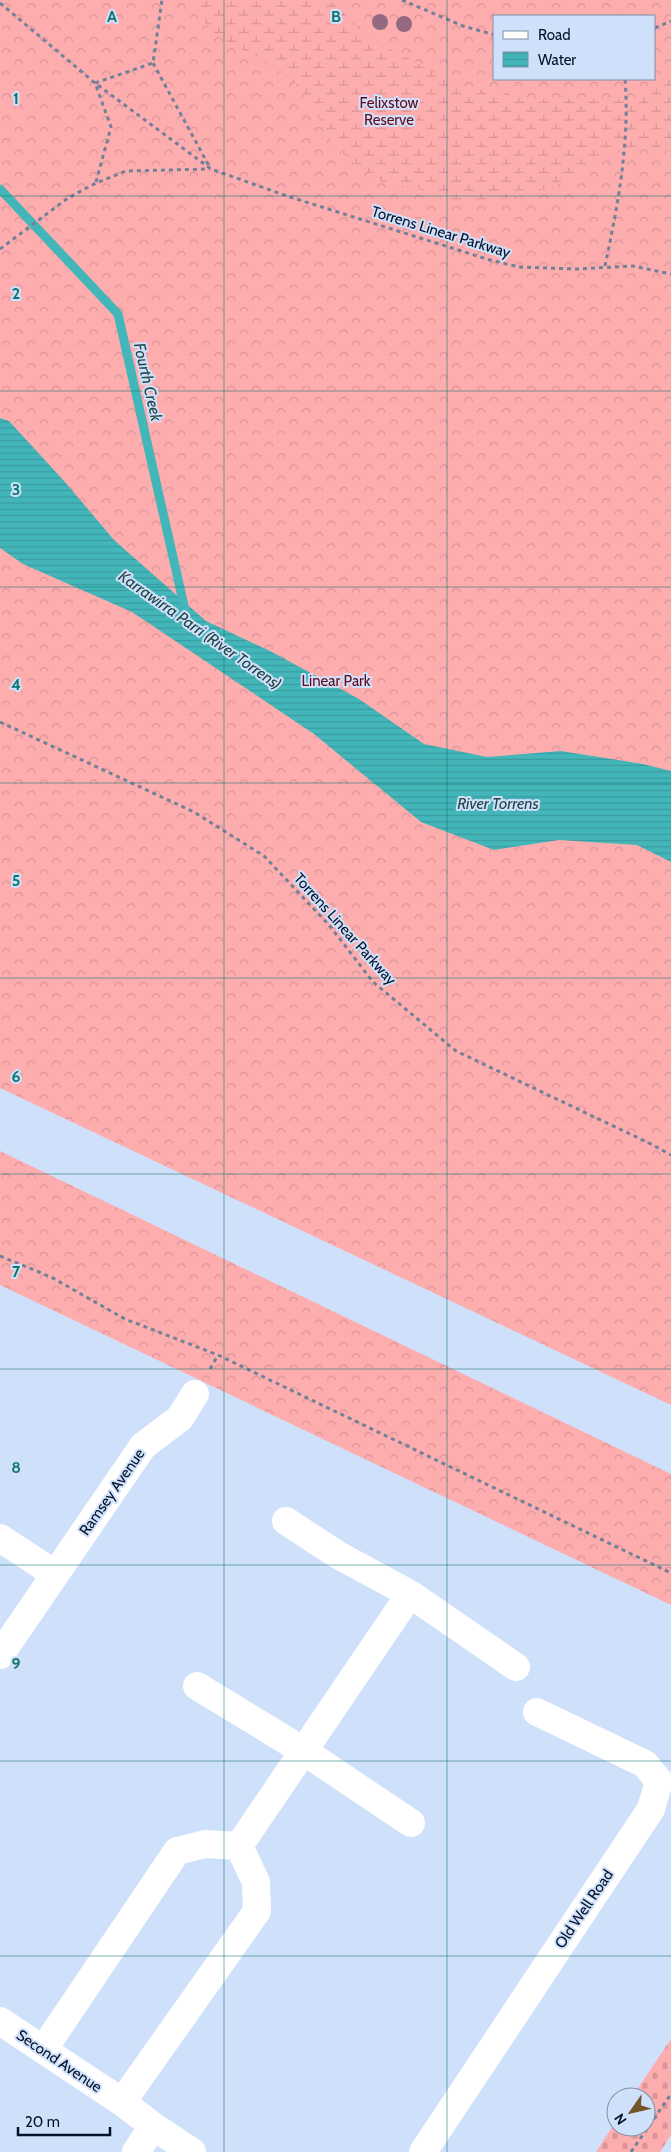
<svg xmlns="http://www.w3.org/2000/svg" width="671" height="2152" viewBox="0 0 671 2152" font-family="Cabin,sans-serif">
<style>
.forest{fill:url(#forest-crowns);fill-rule:evenodd}
.wetland{fill:url(#wetland-marsh)}
.cemetery{fill:url(#cemetery-stones)}
.water{fill:url(#water-rules)}
.lines{fill:none;stroke-linecap:round;stroke-linejoin:round}
.stream{stroke:#43b6b9;stroke-width:9}
.path{stroke:#718199;stroke-width:3;stroke-dasharray:4 4;stroke-linecap:butt}
.minor{stroke:#fff;stroke-width:28}
.tree{fill:#946a80}
.grid{fill:none;stroke:#0f766e;stroke-width:1;stroke-opacity:0.55}
.labels{text-anchor:middle;dominant-baseline:central;stroke-width:4;stroke-linejoin:round;paint-order:stroke}
.park-label{font-size:15px;fill:#630a1c;stroke:#cfe0fa}
.street-label{font-size:15px;fill:#041228;stroke:#cfe0fa}
.water-label{font-size:16px;font-style:italic;fill:#214444;stroke:#cfe0fa}
.grid-label{font-size:16px;text-anchor:middle;font-weight:bold;fill:#0f766e;stroke:#cfe0fa;stroke-width:4;stroke-linejoin:round;paint-order:stroke}
</style>
<defs>
<pattern id="forest-crowns" width="20" height="18" patternUnits="userSpaceOnUse" patternTransform="scale(1.25)"><rect width="20" height="18" fill="#feadaf"/><path d="M2 6a3 3 0 1 1 6 0M12 15a3 3 0 1 1 6 0" fill="none" stroke="#d89497"/></pattern>
<pattern id="wetland-marsh" width="20" height="14" patternUnits="userSpaceOnUse" patternTransform="scale(1.25)"><rect width="20" height="14" fill="#feadaf"/><path d="M1 5h8M5 5V1M11 12h8M15 12V8" fill="none" stroke="#d89497"/></pattern>
<pattern id="cemetery-stones" width="16" height="16" patternUnits="userSpaceOnUse" patternTransform="scale(1.25)"><rect width="16" height="16" fill="#feadaf"/><path d="M2 7V4a2 2 0 0 1 4 0v3zM10 15v-3a2 2 0 0 1 4 0v3z" fill="#d89497"/></pattern>
<pattern id="water-rules" width="6" height="5" patternUnits="userSpaceOnUse" patternTransform="scale(1.25)"><rect width="6" height="5" fill="#43b6b9"/><path d="M0 2.5h6" fill="none" stroke="#399b9f"/></pattern>
</defs>
<rect width="100%" height="100%" fill="#cfe0fa"/>
<path class="forest" d="M0 0H671V1405L0 1088ZM495 16H655V79H495Z
M0 1151 671 1474V1605L0 1285Z"/>
<path class="wetland" d="M201 0H325L338 7 360 30 383 45 433 72 477 89 528 99H617L632 103 641 99 671 77V151L642 149 615 153 582 175 546 189 491 202 450 200 415 188 384 183 357 166 335 146 306 96 295 83 266 61 234 46 211 32 201 15Z"/>
<path class="cemetery" d="M671 2039V2135L660 2152H596L616 2121V2127H646V2097H632Z"/>
<path class="water" d="M0 418 9 421 65 482 114 540 206 621 270 651 359 699 424 744 487 757 561 751 643 764 671 771V862L637 845 559 840 494 850 421 822 314 734 132 612 23 564 0 548Z"/>
<g class="lines">
<path class="stream" d="M0 189 118 314 185 610"/>
<path class="path" d="M402 0 463 26 495 35
M0 3 95 83 211 169 287 196 490 260 519 267 577 269 633 266 671 274
M655 28 671 21
M153 63 209 166
M96 182 111 127 95 83 153 63 162 0
M0 249 68 198 96 183 126 171 210 169
M605 266C618 205 630 141 625 79
M0 722 194 812 264 856 329 925 373 982 456 1051 651 1144 671 1155
M0 1256 51 1277 125 1319 218 1355 671 1573
M210 1369 218 1355
M631 2152 671 2094"/>
<path class="minor" d="M286 1521 338 1555 410 1594 516 1667
M0 1538 55 1574
M0 1655 143 1446 180 1418 195 1394
M197 1686 302 1750 411 1823
M0 2021 122 2102 153 2126 192 2152
M43 2050 177 1851 205 1844 239 1846
M122 2102 257 1911 256 1882 239 1846 410 1594
M136 2152 153 2126
M423 2152 651 1809 659 1781 645 1764 537 1712"/>
</g>
<g class="tree">
<circle cx="380" cy="22" r="8"/>
<circle cx="404" cy="24" r="8"/>
</g>
<path class="grid" d="M224 0V2152M447 0V2152M0 196H671M0 391H671M0 587H671M0 783H671M0 978H671M0 1174H671M0 1369H671M0 1565H671M0 1761H671M0 1956H671"/>
<g class="labels">
<g class="park-label">
<text x="389" y="103">Felixstow<tspan x="389" dy="17">Reserve</tspan></text>
<text x="336" y="681">Linear Park</text>
</g>
<g class="street-label">
<text transform="translate(441 232) rotate(17)">Torrens Linear Parkway</text>
<text transform="translate(345 929) rotate(48)">Torrens Linear Parkway</text>
<text transform="translate(112 1492) rotate(-55)">Ramsey Avenue</text>
<text transform="translate(584 1909) rotate(-56)">Old Well Road</text>
<text transform="translate(59 2061) rotate(34)">Second Avenue</text>
</g>
<g class="water-label">
<text transform="translate(148 382) rotate(77)">Fourth Creek</text>
<text transform="translate(200 630) rotate(35)">Karrawirra Parri (River Torrens)</text>
<text x="498" y="803">River Torrens</text>
</g>
</g>
<g class="grid-label">
<text x="112" y="22">A</text>
<text x="336" y="22">B</text>
<text x="16" y="104">1</text>
<text x="16" y="299">2</text>
<text x="16" y="495">3</text>
<text x="16" y="690">4</text>
<text x="16" y="886">5</text>
<text x="16" y="1082">6</text>
<text x="16" y="1277">7</text>
<text x="16" y="1473">8</text>
<text x="16" y="1669">9</text>
</g>
<rect x="493" y="15" width="162" height="65" fill="#cfe0fa" stroke="#7e8ea6"/>
<rect x="503" y="31" width="25" height="8" fill="#ffffff" stroke="#7e8ea6"/>
<text x="538" y="40" font-size="15" fill="#041228">Road</text>
<rect x="503" y="52" width="25" height="15" fill="url(#water-rules)" stroke="#7e8ea6"/>
<text x="538" y="65" font-size="15" fill="#041228">Water</text>
<g transform="translate(631 2112) rotate(236)"><circle r="24" fill="#cfe0fa" stroke="#7e8ea6"/>
<path d="M0-4L9 19L0 12L-9 19Z" fill="#715528"/>
<text y="-8" font-size="14" font-weight="bold" text-anchor="middle" fill="#041228">N</text>
</g>
<path d="M18 2127v8h92v-8" fill="none" stroke="#041228" stroke-width="2.5"/>
<text x="25" y="2127" font-size="15" fill="#041228" stroke="#cfe0fa" stroke-width="4" paint-order="stroke">20 m</text>
</svg>
